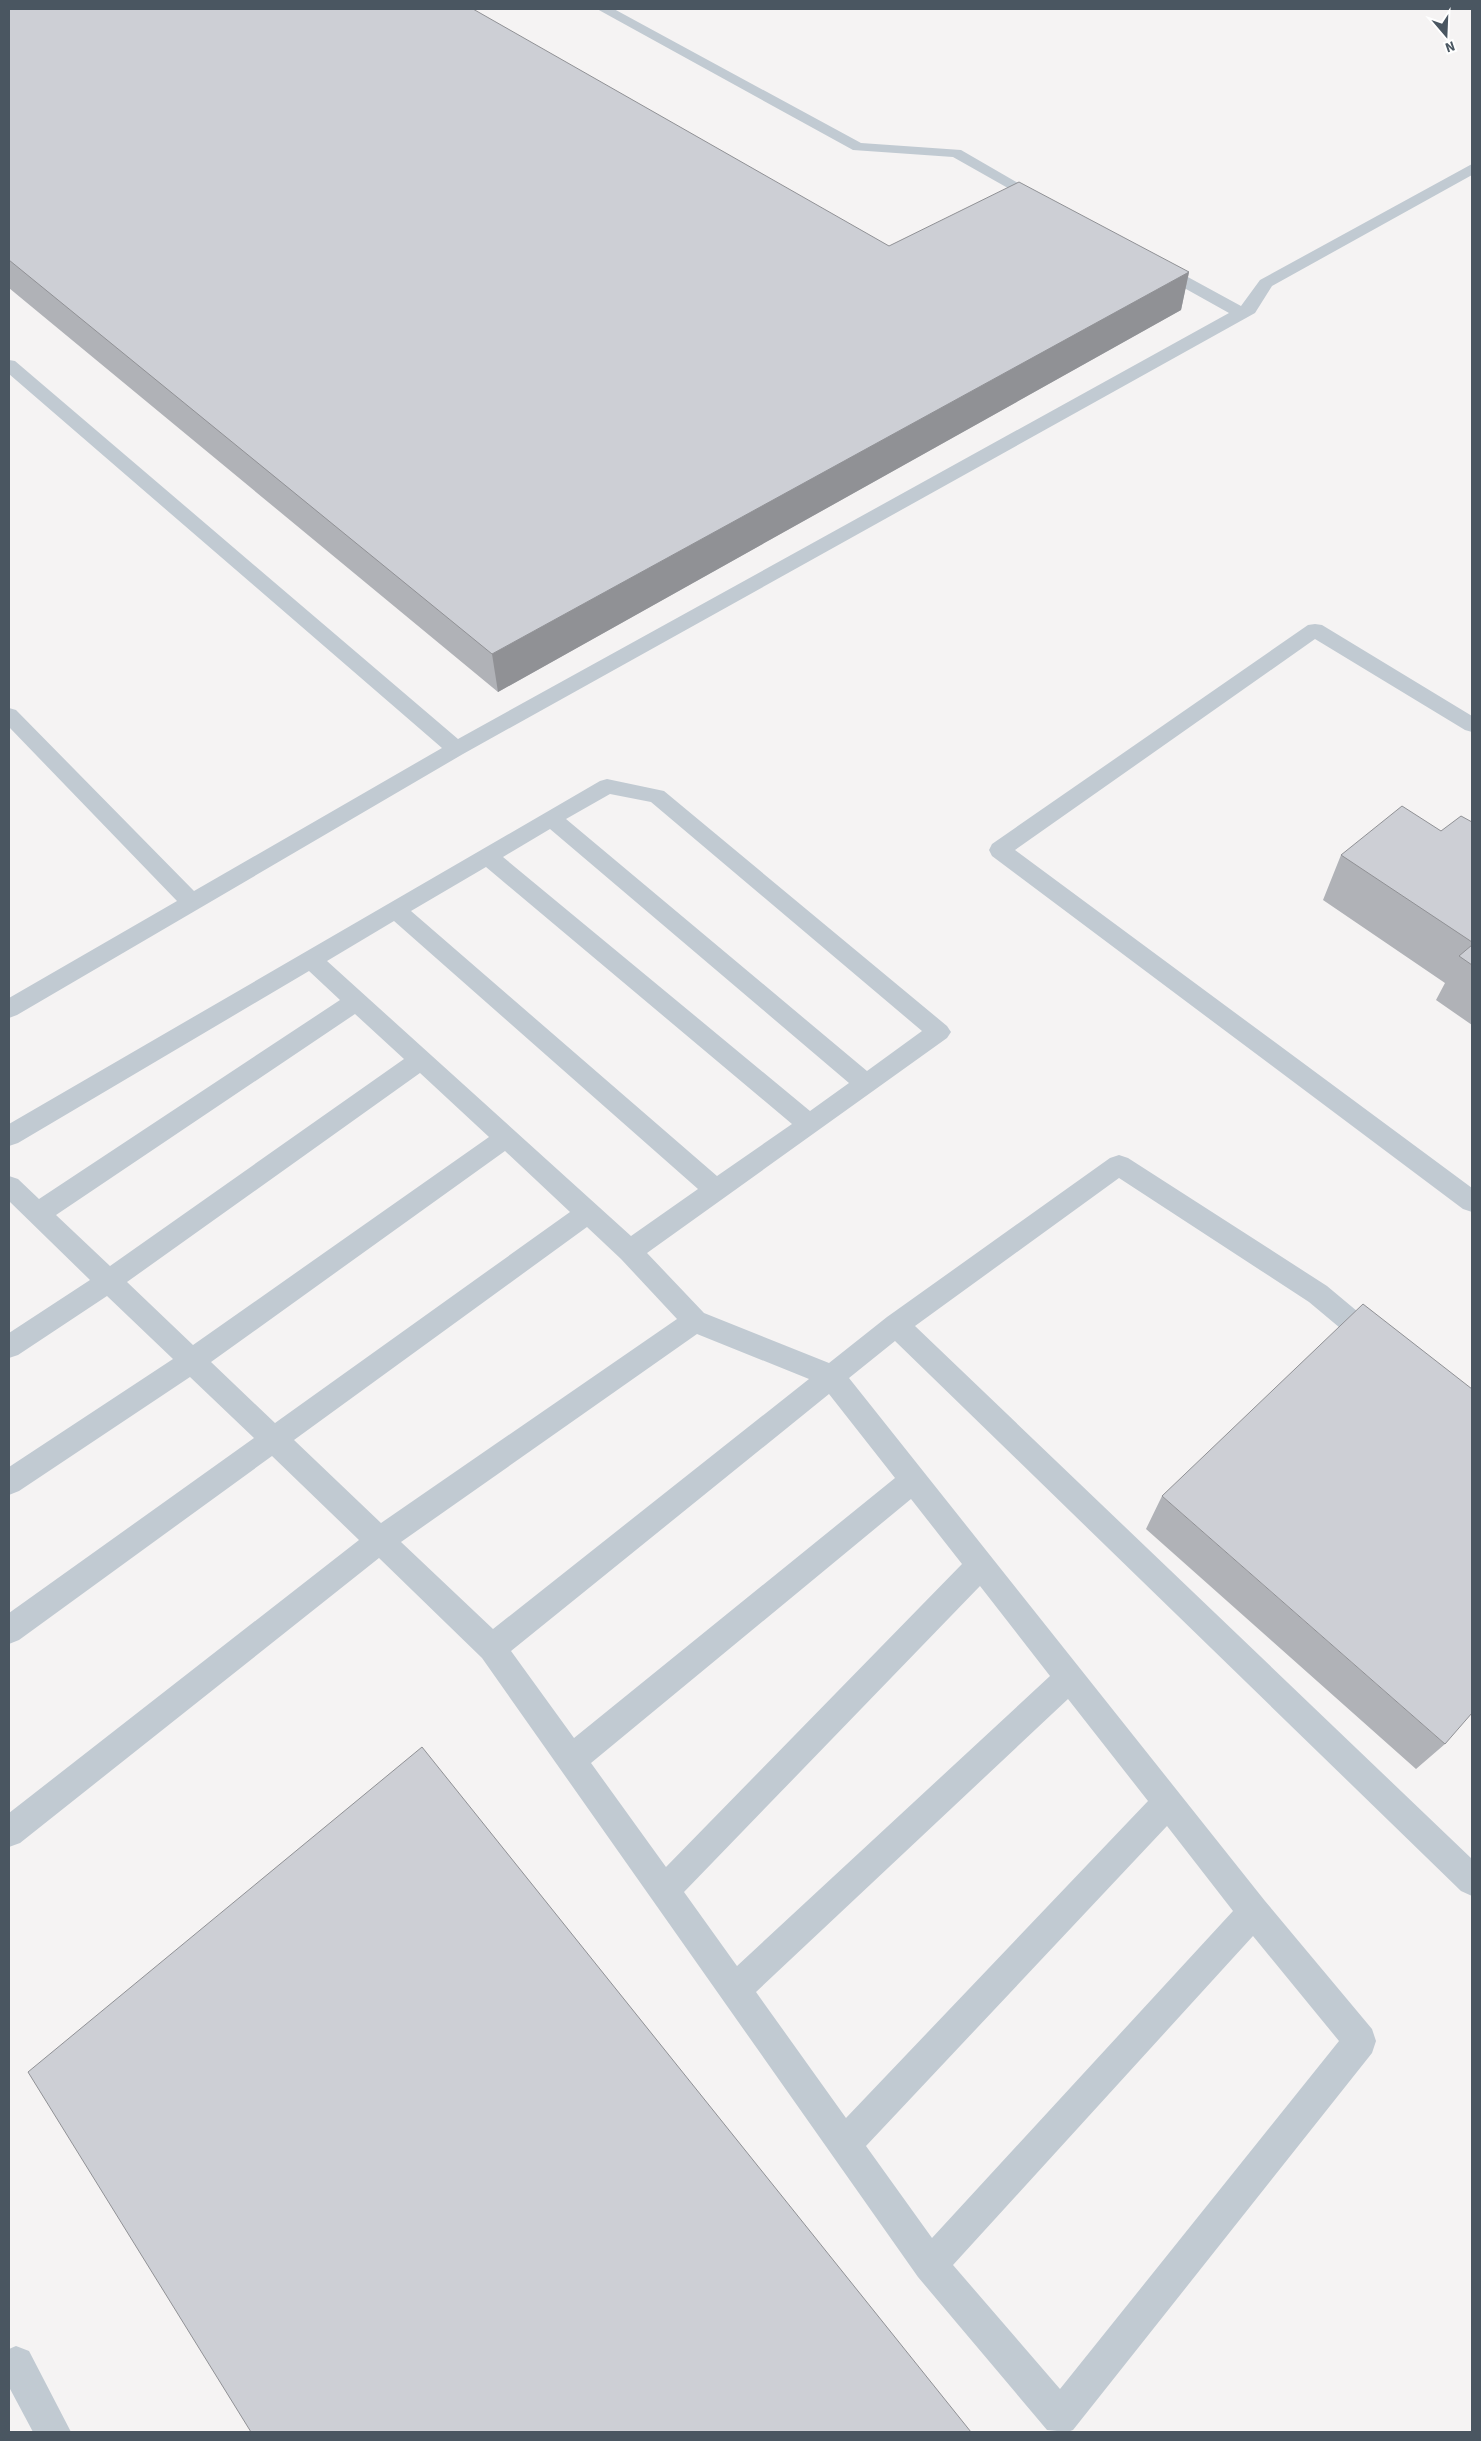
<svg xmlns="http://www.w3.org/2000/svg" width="1481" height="2441" viewBox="0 0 1481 2441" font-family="'Source Sans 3',sans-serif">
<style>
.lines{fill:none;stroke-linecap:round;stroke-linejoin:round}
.lane{fill:#c1cad2;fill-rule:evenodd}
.wall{fill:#b0b2b7}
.shaded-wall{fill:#909195}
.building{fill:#cdcfd5;stroke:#909195}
</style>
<rect width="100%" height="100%" fill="#f5f3f3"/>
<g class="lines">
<path class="lane" d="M597 9H614L861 143 961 150 1051 202 1043 207 1038 205 953 157 853 150Z
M1472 164V175L1272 286 1255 313 463 754 17 1015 9 1018V998L177 901 9 727V708L16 710 194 891 442 748 9 374V360L15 361 458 739 1229 313 1152 270 1150 267 1152 264H1164L1241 306 1260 280Z
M1315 624 1322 625 1472 716V732L1465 730 1315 639 1015 850 1472 1188V1212L1463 1209 992 856 989 850 992 844 1308 625Z
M607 779 664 791 947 1026 951 1032 947 1038 647 1253 704 1313 829 1363 887 1317 1110 1158 1119 1155 1128 1158 1327 1286 1382 1332 1386 1340 1382 1348 1373 1351 1364 1348 1309 1302 1119 1178 915 1326 1472 1859V1896L1461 1891 895 1341 849 1378 1265 1901 1372 2029 1376 2041 1372 2053 1073 2430 1067 2432 1047 2430 918 2277 482 1658 379 1558 20 1843 9 1847V1813L359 1540 272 1456 19 1640 9 1644V1613L254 1438 190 1377 19 1491 9 1495V1467L173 1359 107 1296 18 1355 9 1358V1333L90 1280 9 1201V1176L18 1179 39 1199 340 1000 309 971 18 1143 9 1146V1124L600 781ZM610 794 651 802 922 1031 867 1071 566 819ZM550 829 849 1083 810 1111 503 857ZM486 867 792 1124 717 1176 411 911ZM394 921 698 1189 631 1236 327 961ZM355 1014 404 1059 110 1266 56 1215ZM420 1073 489 1137 193 1345 127 1282ZM505 1151 570 1212 275 1423 211 1362ZM587 1227 621 1259 677 1319 381 1523 294 1440ZM697 1334 809 1379 493 1629 401 1542ZM829 1394 895 1478 574 1738 511 1651ZM911 1499 962 1564 666 1867 591 1763ZM980 1586 1050 1676 737 1966 684 1892ZM1068 1699 1148 1801 846 2118 756 1992ZM1167 1826 1233 1911 932 2238 866 2146ZM1253 1936 1339 2041 1060 2389 953 2265Z
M16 2346 29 2351 71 2432H33L9 2387V2349Z"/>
</g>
<path class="wall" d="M9 9 889 246 1189 272 1181 310 498 692 9 288Z
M1472 822V1025L1436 1000 1445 983 1323 900 1341 855 1441 831Z
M1162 1496 1445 1744 1416 1769 1146 1529Z"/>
<path class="shaded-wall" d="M1189 272 1181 310 498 692 492 654Z"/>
<path class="building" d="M9 9H473L889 246 1019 182 1189 272 492 654 9 260Z
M1402 806 1441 831 1461 816 1472 822V942L1341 855Z
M1472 945V965L1459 956Z
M1363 1304 1472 1389V1713L1445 1744 1162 1496Z
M422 1747 971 2432H251L28 2072Z"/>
<rect width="1481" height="2441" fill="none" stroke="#4a5661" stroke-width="20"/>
<g transform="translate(1446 35) rotate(161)" stroke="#ffffff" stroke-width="4" paint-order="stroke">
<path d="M0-4L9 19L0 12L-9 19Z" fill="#4a5661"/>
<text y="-8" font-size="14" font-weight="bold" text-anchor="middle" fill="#4a5661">N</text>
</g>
</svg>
